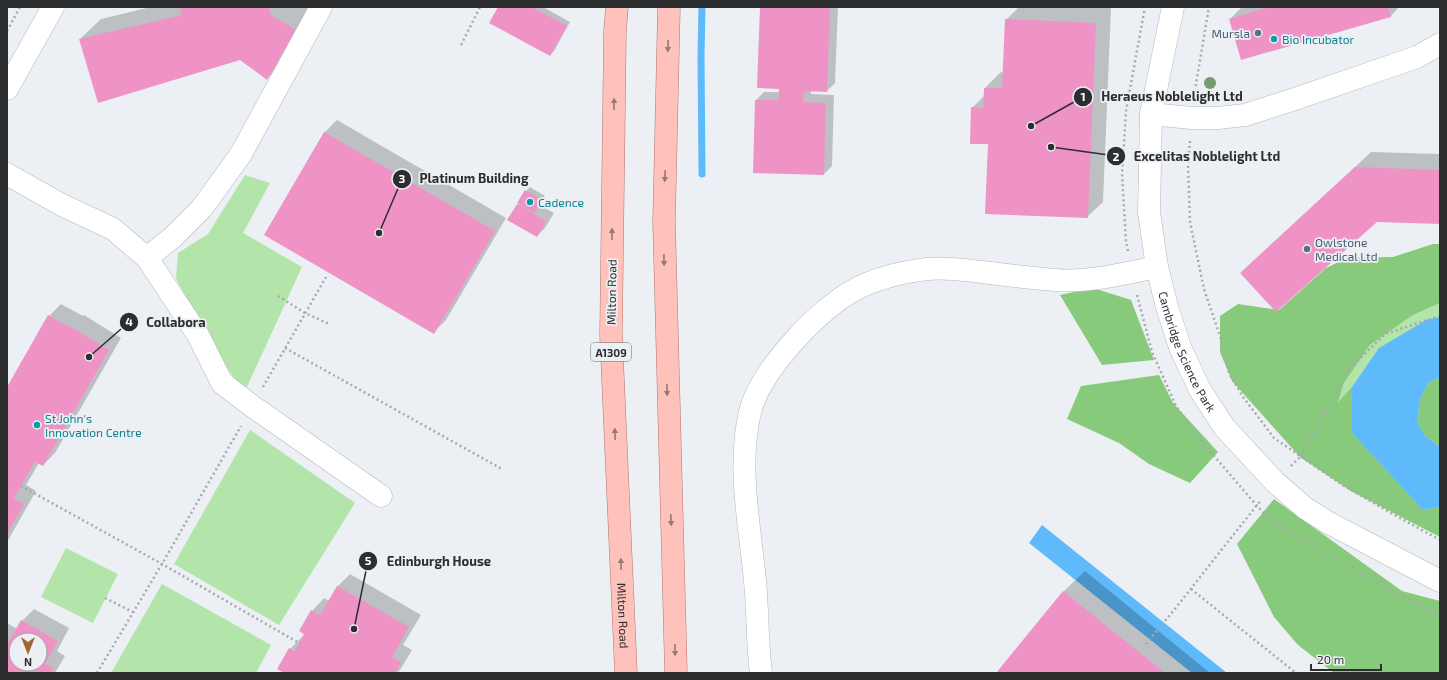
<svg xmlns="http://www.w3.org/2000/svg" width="1447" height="680" viewBox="0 0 1447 680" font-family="'Exo 2',sans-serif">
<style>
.green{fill:#b3e4aa}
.forest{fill:#87ca7b}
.water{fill:#5ebafb}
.shadow{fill:#0003;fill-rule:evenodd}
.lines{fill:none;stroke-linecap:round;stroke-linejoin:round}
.stream{stroke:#5ebafb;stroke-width:7}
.building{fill:#ef93c7;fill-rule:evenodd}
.minor-casing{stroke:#b3b7bb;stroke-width:23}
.major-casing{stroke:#b4746c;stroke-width:23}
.path{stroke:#a6a9ad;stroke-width:2.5;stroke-dasharray:2 3;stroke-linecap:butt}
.minor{stroke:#fff;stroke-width:22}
.major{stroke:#fec2bb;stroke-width:22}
.tree{fill:#769c72}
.oneway{fill:#967876}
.service-dot{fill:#5c6f8a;stroke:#ecf0f4;stroke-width:1.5}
.culture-dot{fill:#0f9aa8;stroke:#ecf0f4;stroke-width:1.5}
.labels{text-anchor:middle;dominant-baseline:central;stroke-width:3.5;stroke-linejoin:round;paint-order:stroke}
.shield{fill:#ecf0f4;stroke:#66686b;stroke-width:1}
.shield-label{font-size:11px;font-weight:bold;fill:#2d2e30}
.service-label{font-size:12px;fill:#4e5e75;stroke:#ecf0f4;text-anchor:end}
.culture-label{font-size:12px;fill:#0d838f;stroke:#ecf0f4;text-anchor:start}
.street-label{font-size:12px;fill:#2d2e30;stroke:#ecf0f4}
.leader{fill:none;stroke:#2d2e30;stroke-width:1.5}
.callout-dot{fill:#2d2e30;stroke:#ecf0f4;stroke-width:1.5}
.mark-label{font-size:12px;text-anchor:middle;font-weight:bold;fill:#fff}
.callout-label{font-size:13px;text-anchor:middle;font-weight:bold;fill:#2d2e30;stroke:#ecf0f4;stroke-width:3.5;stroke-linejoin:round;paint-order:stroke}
</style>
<rect width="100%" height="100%" fill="#ecf0f4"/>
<path class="green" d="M245 175 270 183 243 233 302 267 245 391 222 362 176 279 178 253 208 234Z
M1440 303V317L1428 319 1423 510 1440 507V537L1351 491 1300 457 1336 409 1344 383 1370 345 1413 315Z
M250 430 355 503 279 625 174 564Z
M66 548 118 574 93 623 41 597Z
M162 584 271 645 256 673H111Z"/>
<path class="forest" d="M1433 244H1440V303L1413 315 1370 345 1344 383 1338 402 1352 387V433L1423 510 1440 507V537L1351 491 1300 457 1232 381 1220 352V316L1238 304 1279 310 1326 268 1347 258 1393 257Z
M1093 288 1131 300 1154 360 1102 365 1060 295Z
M1159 375 1173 403 1218 452 1190 483 1149 464 1119 443 1067 419 1081 386Z
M1440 377V447L1425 436 1418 424 1419 401 1428 383Z
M1274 499 1402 591 1440 601V673H1334L1298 645 1274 617 1237 544Z"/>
<path class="water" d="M1440 317V377L1428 383 1419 401 1418 424 1425 436 1440 447V507L1423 510 1352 433V387L1379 348 1428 319Z
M1042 525 1227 673H1192L1029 543Z"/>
<path class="shadow" d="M151 7H312L287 58 267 79 240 59 80 39 101 19Z
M499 7H543L570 22 554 51 550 55Z
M761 7H838L835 83 827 91 811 90V94L834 95 832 166 824 174 756 100 764 92H780Z
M1019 7 1111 8 1103 202 1087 217 989 143 972 108 985 95V88L1001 72 1004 73 1006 20Z
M1242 7H1399L1391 16 1230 19Z
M337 120 506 218 446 320 434 332 265 235 325 132Z
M1371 152 1440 154V223L1376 221 1241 273Z
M530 187 545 196 540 205 554 213 545 228 537 236 518 205 526 191Z
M61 304 83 316 84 315 121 338 55 453 43 465 39 463 26 485 36 491 7 542V389L49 316Z
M1085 571 1210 673H997L1064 591Z
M350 574 421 615 403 645 412 650 400 670 397 673H286L290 649 302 637H304L312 611 324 598 329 601 338 586ZM292 649 299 653 292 651Z
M34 609 69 628 57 651 65 656 55 673H7V623L17 629 22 621ZM16 640H40V664H16Z"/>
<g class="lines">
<path class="stream" d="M702 174 701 55 702 7"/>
</g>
<path class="building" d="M179 7H269L271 15 296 30 267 80 240 60 98 103 79 39 182 15Z
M498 7H532L567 26 550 56 489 23Z
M760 7H830L827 92 804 91 803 102 826 103 824 175 753 173 755 100H779V89L757 88Z
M1269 7H1388L1391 17 1241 60 1229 19Z
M1005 19 1096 23 1088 218 985 214 988 144H970L971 107 983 108 984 88H1002Z
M324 132 495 231 434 334 264 235Z
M1355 167 1440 170V224L1377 222 1276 312 1240 273Z
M525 190 542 200 534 213 517 203Z
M517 204 546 221 537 237 507 220Z
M48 315 71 328V327L109 350 43 466 35 462 14 498 24 504 7 534V387Z
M337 586 409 627 392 657 401 662 395 673H284L277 669 289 648 295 651 299 643 304 634 299 631 311 610 320 615Z
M1063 591 1165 673H996Z
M21 620 58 641 45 664 54 668 51 673H7V642L8 643ZM16 640H40V664H16Z"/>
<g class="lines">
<g class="minor-casing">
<g id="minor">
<path id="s1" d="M1173 7 1151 114 1149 212 1157 267 1167 307 1180 347 1200 390 1224 427 1275 482 1305 508 1327 522 1440 581"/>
<path d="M7 89 53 7"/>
<path d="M1151 114 1191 118H1218L1245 115 1295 99 1417 57 1440 44"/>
<path d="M7 174 60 204 113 229 147 258 198 335 222 383 252 406 381 496"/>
<path d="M147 258 173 237 202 208 241 154 321 7"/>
<path d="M761 673C757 642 758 612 755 581 750 526 737 468 750 412 760 371 819 308 856 289 877 278 903 272 927 269 945 267 963 270 982 272 1006 275 1031 278 1055 280 1089 283 1125 273 1157 267"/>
</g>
</g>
<g class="major-casing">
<g id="major">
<path id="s2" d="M617 7 615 31 611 335 626 673"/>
<path d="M669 7 664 221 676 673"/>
</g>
</g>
<path class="path" d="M7 31 20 7
M461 45 480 7
M1194 96 1209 7
M1190 141 1188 165 1190 222 1204 289 1224 348 1229 373 1243 397 1274 438 1341 484 1391 513 1440 540
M1128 251 1126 241 1122 174 1126 111 1145 7
M1137 295 1152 352 1176 406 1197 436 1257 506 1268 517 1294 536 1440 617
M278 296 305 313 329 324
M285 348 502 469
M263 387 326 277
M1291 466 1300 457 1348 370 1385 334 1440 316
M21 486 162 564 299 643
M1191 589 1296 673
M105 598 133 612
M1146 644 1174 610 1261 500
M97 673 162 564 241 426"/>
<use href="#minor" class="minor"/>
<use href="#major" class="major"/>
</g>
<circle class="tree" cx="1210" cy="83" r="6"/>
<defs><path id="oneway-solid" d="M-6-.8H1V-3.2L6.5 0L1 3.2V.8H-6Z"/></defs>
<g class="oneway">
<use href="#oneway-solid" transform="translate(668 46) rotate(92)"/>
<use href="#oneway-solid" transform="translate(614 104) rotate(-89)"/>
<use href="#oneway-solid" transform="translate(665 176) rotate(92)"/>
<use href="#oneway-solid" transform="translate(612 234) rotate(-89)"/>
<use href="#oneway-solid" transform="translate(664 260) rotate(89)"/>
<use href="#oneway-solid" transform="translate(667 390) rotate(89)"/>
<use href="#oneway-solid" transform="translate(615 434) rotate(-92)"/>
<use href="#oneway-solid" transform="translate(671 520) rotate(88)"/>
<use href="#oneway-solid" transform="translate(621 564) rotate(-92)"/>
<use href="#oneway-solid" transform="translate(675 650) rotate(89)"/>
</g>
<g class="service-dot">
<circle cx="1258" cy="33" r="4"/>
<circle cx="1307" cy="249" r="4"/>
</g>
<g class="culture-dot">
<circle cx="1274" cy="39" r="4"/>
<circle cx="530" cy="202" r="4"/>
<circle cx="37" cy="425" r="4"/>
</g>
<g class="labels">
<rect class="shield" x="591" y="343" width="40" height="18" rx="3"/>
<g class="shield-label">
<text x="611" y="352">A1309</text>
</g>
<g class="service-label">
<text x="1250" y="33">Mursla</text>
<text x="1315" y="242" text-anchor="start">Owlstone<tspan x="1315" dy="14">Medical Ltd</tspan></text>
</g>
<g class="culture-label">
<text x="1282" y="39">Bio Incubator</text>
<text x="538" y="202">Cadence</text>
<text x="45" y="418">St John's<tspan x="45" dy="14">Innovation Centre</tspan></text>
</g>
<g class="street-label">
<text transform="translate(611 292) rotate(-89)">Milton Road</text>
<text stroke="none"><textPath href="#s1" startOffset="353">Cambridge Science Park</textPath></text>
<text stroke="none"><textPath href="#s2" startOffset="609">Milton Road</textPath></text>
</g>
</g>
<path class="leader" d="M1031 126L1083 97M1051 147L1116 156M379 233L402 179M89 357L129 322M354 629L368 561"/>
<g class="callout-dot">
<circle cx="1031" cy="126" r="4"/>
<circle cx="1051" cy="147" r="4"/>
<circle cx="379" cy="233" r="4"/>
<circle cx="89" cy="357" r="4"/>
<circle cx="354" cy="629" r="4"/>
<circle cx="1083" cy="97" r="10"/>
<circle cx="1116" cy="156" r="10"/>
<circle cx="402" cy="179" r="10"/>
<circle cx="129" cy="322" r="10"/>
<circle cx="368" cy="561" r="10"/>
</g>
<g class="mark-label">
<text x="1083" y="101">1</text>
<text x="1116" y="161">2</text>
<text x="402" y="183">3</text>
<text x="129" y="326">4</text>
<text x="368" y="565">5</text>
</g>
<g class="callout-label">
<text x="1172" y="101">Heraeus Noblelight Ltd</text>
<text x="1207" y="161">Excelitas Noblelight Ltd</text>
<text x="474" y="183">Platinum Building</text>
<text x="176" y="327">Collabora</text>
<text x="439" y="566">Edinburgh House</text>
</g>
<rect width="1447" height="680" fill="none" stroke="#2d2e30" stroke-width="16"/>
<g transform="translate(28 652) rotate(180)"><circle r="19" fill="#ecf0f4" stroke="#a0a2a6"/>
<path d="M0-3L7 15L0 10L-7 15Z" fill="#a4652d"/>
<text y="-6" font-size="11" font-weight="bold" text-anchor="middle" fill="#2d2e30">N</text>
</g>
<path d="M1311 664v6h70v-6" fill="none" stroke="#2d2e30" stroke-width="2"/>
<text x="1317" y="664" font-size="12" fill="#2d2e30" stroke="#ecf0f4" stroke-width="3" paint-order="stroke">20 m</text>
</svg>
